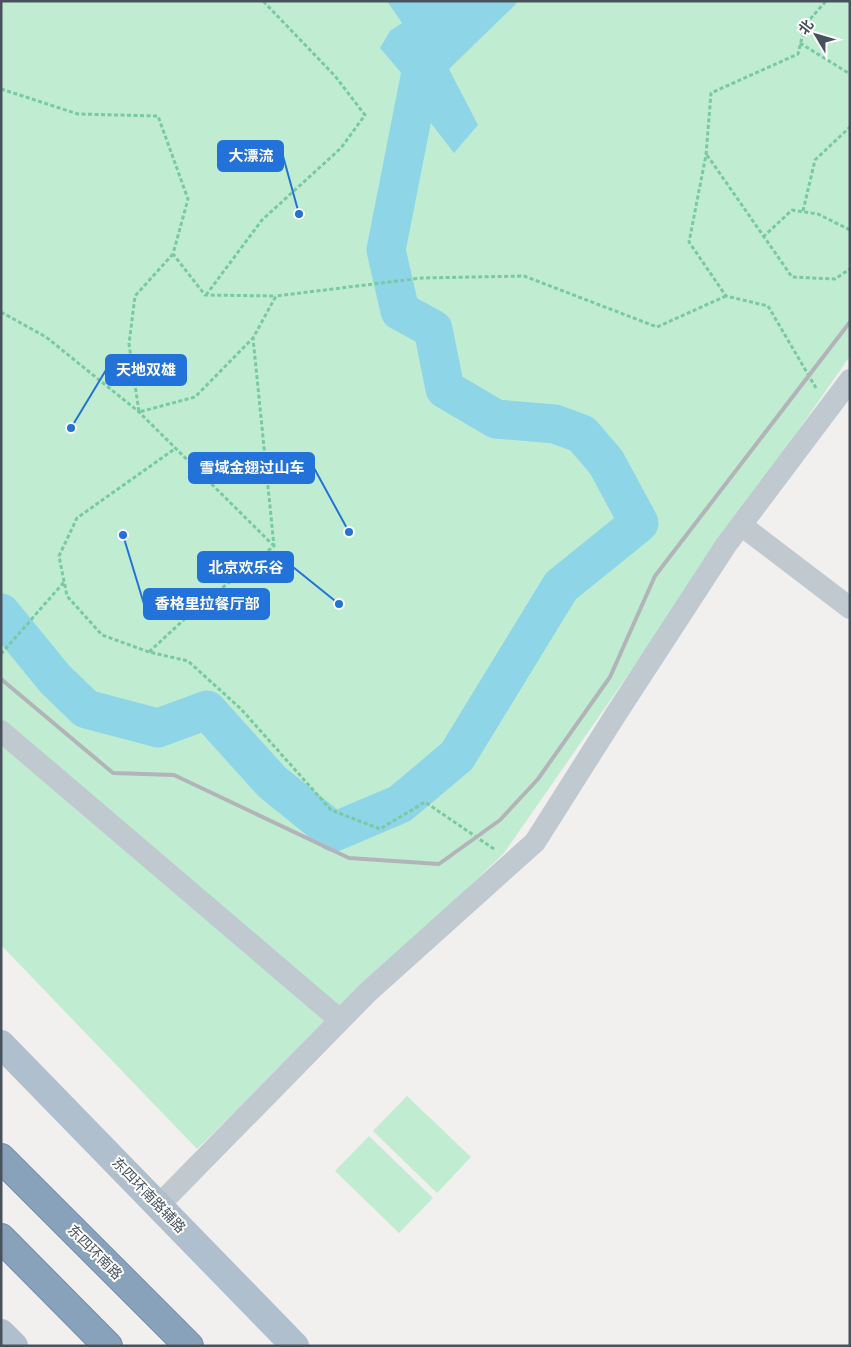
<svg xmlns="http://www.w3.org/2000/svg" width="851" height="1347" viewBox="0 0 851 1347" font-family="Poppins,'Noto Sans SC',sans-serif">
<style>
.green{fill:#c0edd1}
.water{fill:#8fd5e8}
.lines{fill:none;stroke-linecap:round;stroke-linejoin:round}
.river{stroke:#8fd5e8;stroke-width:39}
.highway-casing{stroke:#748da7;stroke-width:30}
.path{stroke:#79c9a2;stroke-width:3;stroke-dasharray:4 2.5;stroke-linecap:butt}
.minor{stroke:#c0c9d0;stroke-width:22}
.major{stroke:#b0bfcd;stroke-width:28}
.highway{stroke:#89a2bc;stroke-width:28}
.rail{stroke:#b2b4b9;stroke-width:4}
.labels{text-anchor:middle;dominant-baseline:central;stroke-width:4;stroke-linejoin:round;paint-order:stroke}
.street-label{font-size:14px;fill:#48525c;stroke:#fff}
.leader{fill:none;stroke:#2272d9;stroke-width:2}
.callout-dot{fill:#2272d9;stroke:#fff;stroke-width:2}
.callout{fill:#2272d9;stroke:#2272d9;stroke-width:2}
.callout-label{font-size:15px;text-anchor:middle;font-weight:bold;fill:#fff}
</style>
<rect width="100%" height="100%" fill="#f2efef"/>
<path class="green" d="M1 1H850V356L504 853 197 1149 1 945Z
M407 1096 471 1157 437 1193 373 1131Z
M369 1136 433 1198 399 1233 335 1171Z"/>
<path class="water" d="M387 1H516V4L449 69 478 125 454 153 413 100 403 75 380 48 390 31 402 23Z"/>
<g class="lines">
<path class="river" d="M1 613 55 679 86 709 158 728 207 710 272 782 334 832 400 804 457 756 561 586 639 523 606 462 582 434 555 424 496 419 445 389 433 329 400 311 386 250 421 72 427 1"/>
<g class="highway-casing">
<path id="highway" d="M1 1158 189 1346
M1 1238 108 1346"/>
</g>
<path class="path" d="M800 43 850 74
M1 89 78 114 158 116 188 199 173 254 205 295 276 296
M707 155 792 277 835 279 850 269
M803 211 815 160 850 127
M763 237 792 210 818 214 850 230
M173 254 135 296 129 344 139 412 195 397 253 338
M206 295 262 220 341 148 365 115 335 76 263 1
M1 312 46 337 139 412 274 546
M816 388 768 306 726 296 689 242 706 155 711 93 798 54 805 25 826 1
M149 652 102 635 67 596 59 556 77 518 176 448
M1 654 64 582
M494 849 425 802 380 829 331 810 241 709 188 661 149 652 190 614 274 546 253 338 276 296 422 278 524 276 657 327 726 296"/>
<path class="minor" d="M741 525 850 608
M1 731 340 1020
M159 1205 368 992 535 842 616 714 726 545 850 380"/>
<path class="major" d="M1 1044 295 1346
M1 1333 14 1346"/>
<use href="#highway" class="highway"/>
<path class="rail" d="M1 679 113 773 174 775 349 858 439 864 500 820 538 779 610 677 655 576 850 322"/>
</g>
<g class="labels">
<g class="street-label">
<text transform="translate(149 1195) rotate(46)">东四环南路辅路</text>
<text transform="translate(95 1252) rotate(45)">东四环南路</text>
</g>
</g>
<path class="leader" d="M299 214L283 156M71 428L106 370M349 532L314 468M339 604L293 567M123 535L144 604"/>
<g class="callout-dot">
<circle cx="299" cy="214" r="5"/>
<circle cx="71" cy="428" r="5"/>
<circle cx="349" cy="532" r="5"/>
<circle cx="339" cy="604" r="5"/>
<circle cx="123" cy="535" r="5"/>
</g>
<g class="callout">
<rect x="218" y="141" width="65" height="30" rx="5"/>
<rect x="106" y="355" width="80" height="30" rx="5"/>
<rect x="189" y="453" width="125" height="30" rx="5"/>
<rect x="198" y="552" width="95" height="30" rx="5"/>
<rect x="144" y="589" width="125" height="30" rx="5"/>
</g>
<g class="callout-label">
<text x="251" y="161">大漂流</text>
<text x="146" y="375">天地双雄</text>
<text x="252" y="473">雪域金翅过山车</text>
<text x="246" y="573">北京欢乐谷</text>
<text x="207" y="609">香格里拉餐厅部</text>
</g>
<rect width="851" height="1347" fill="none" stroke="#48525c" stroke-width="5"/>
<g transform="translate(816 35) rotate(308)" stroke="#ffffff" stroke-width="4" paint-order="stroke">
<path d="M0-4L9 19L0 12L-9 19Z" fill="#48525c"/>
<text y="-8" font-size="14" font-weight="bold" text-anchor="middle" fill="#48525c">北</text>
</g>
</svg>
